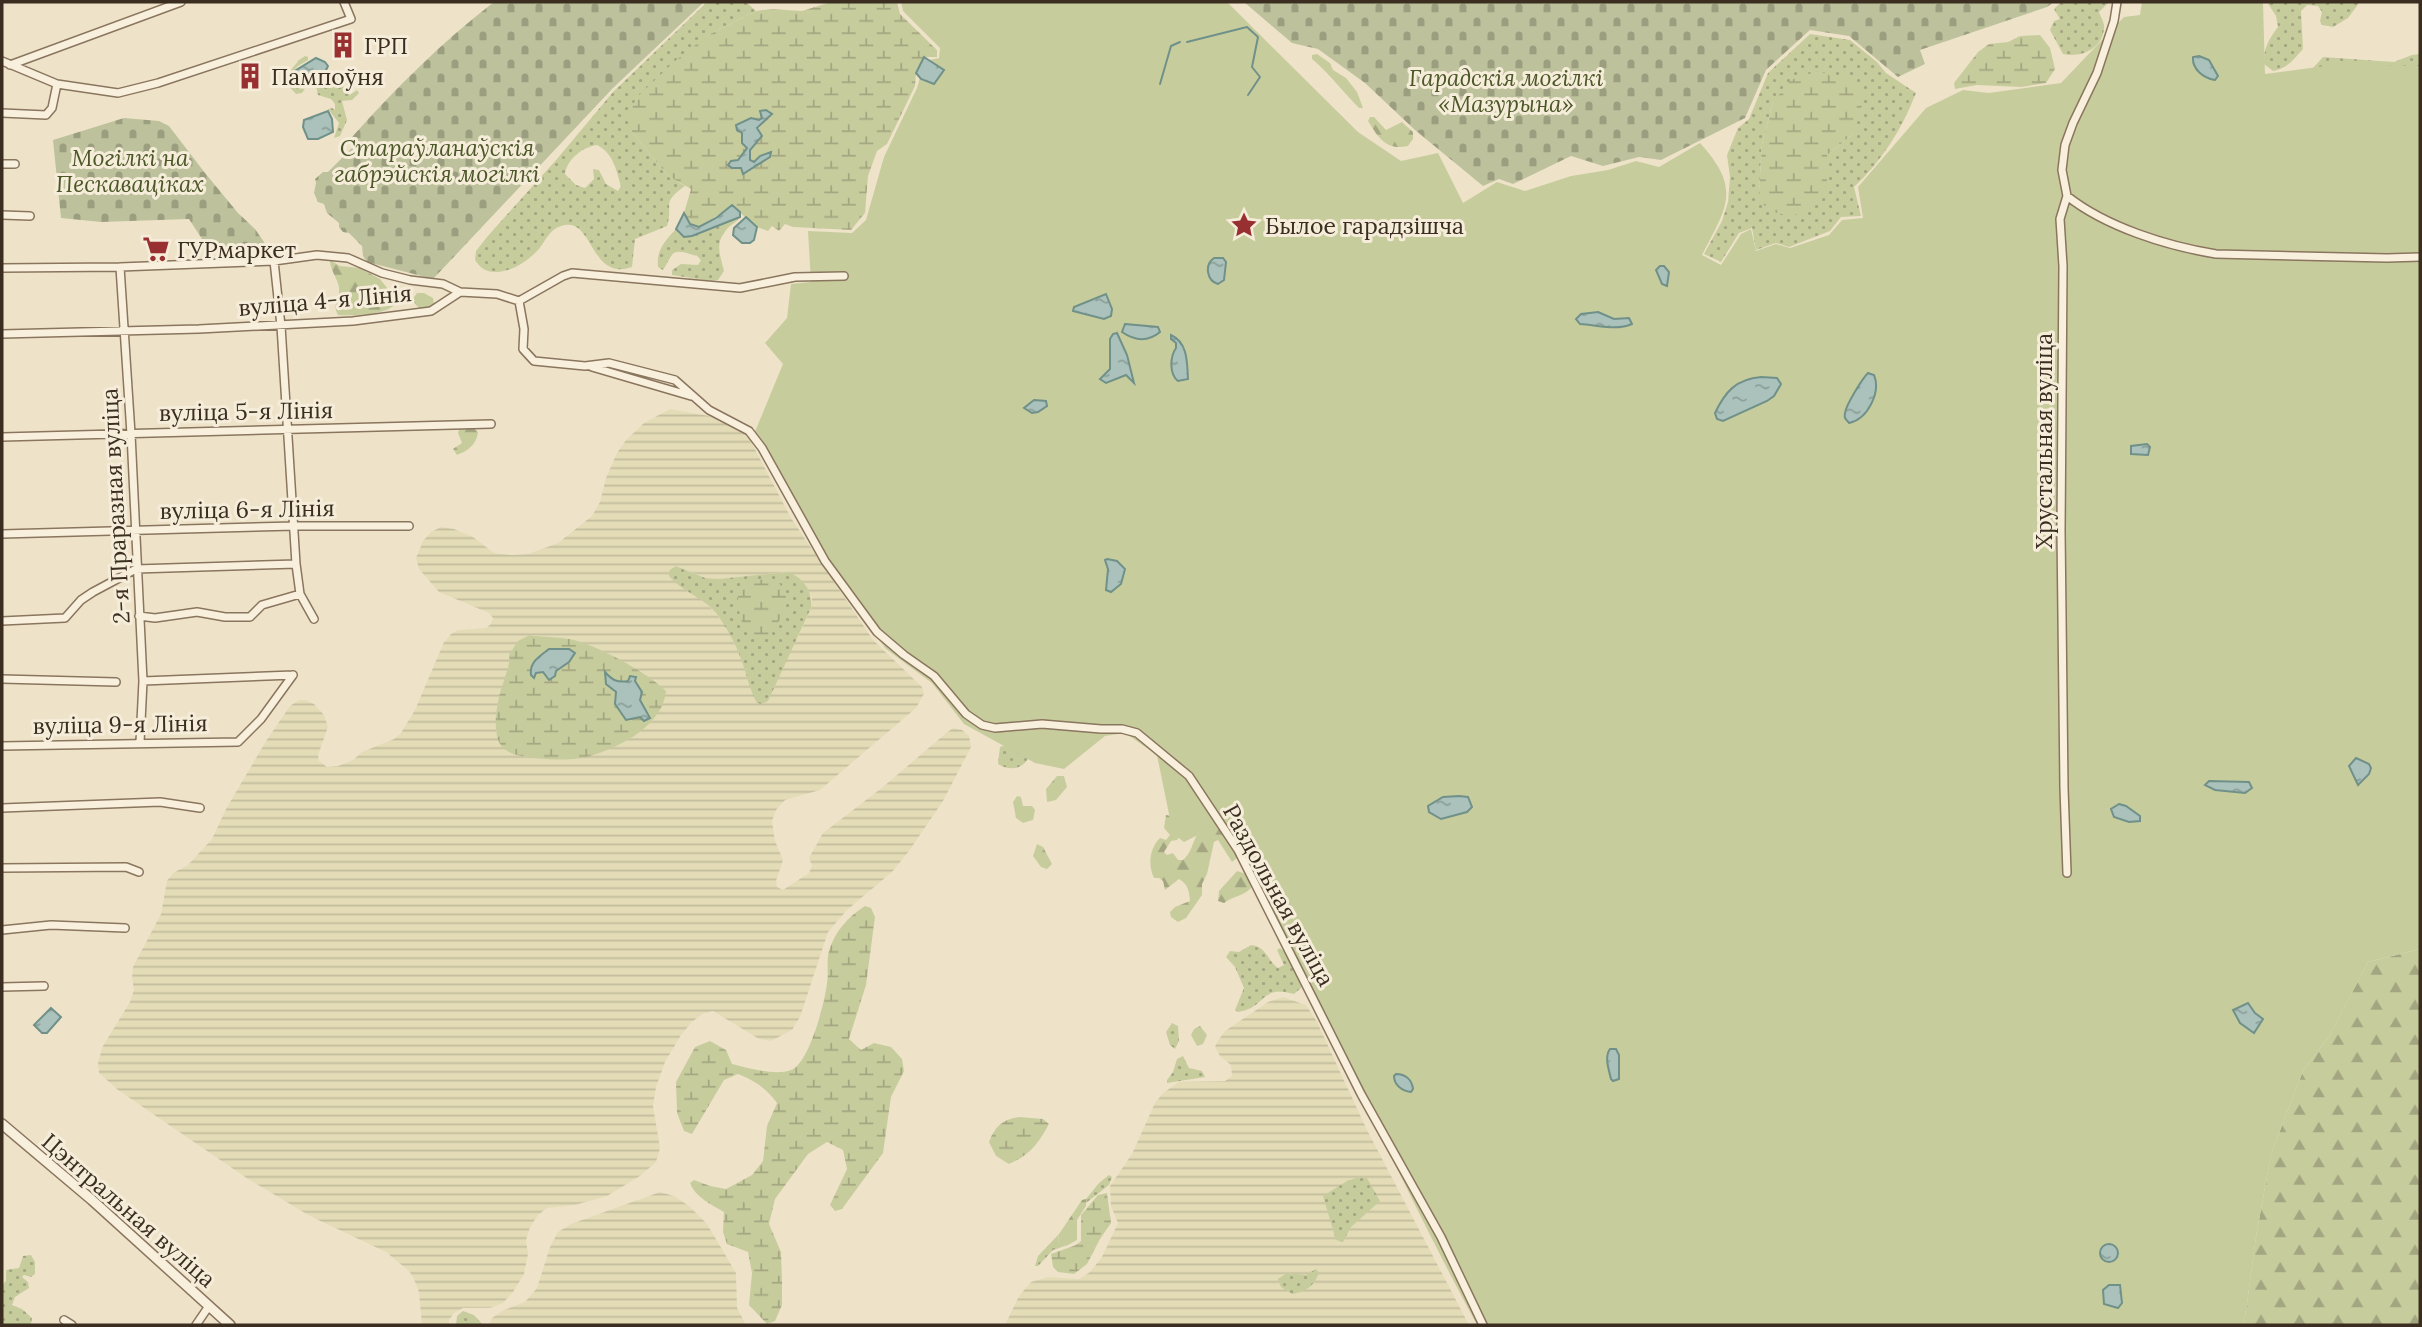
<svg xmlns="http://www.w3.org/2000/svg" width="2422" height="1327" viewBox="0 0 2422 1327" font-family="Lora,serif">
<style>
.farmland{fill:url(#farmland-rules);fill-rule:evenodd}
.grass{fill:url(#grass-dots);fill-rule:evenodd}
.forest{fill:url(#forest-firs)}
.wetland{fill:url(#wetland-marsh);fill-rule:evenodd}
.cemetery{fill:url(#cemetery-stones)}
.garden{fill:#c7cc9d}
.water{fill:url(#water-ripples);stroke:#709189;stroke-width:2}
.lines{fill:none;stroke-linecap:round;stroke-linejoin:round}
.stream{stroke:#709189;stroke-width:2}
.minor-casing{stroke:#8a755e;stroke-width:10}
.tertiary-casing{stroke:#8a755e;stroke-width:12}
.minor{stroke:#f8f0dd;stroke-width:7}
.tertiary{stroke:#f8f0dd;stroke-width:9}
.labels{text-anchor:middle;dominant-baseline:central;stroke-width:6;stroke-linejoin:round;paint-order:stroke}
.poi-label{font-size:23px;fill:#3b2e21;stroke:#f5edd9;text-anchor:start}
.park-label{font-size:23px;font-style:italic;fill:#4c5728;stroke:#f5edd9}
.street-label{font-size:23px;fill:#3b2e21;stroke:#f5edd9}
</style>
<defs>
<pattern id="farmland-rules" width="6" height="5" patternUnits="userSpaceOnUse" patternTransform="scale(1.75)"><rect width="6" height="5" fill="#e3dcb7"/><path d="M0 2.5h6" fill="none" stroke="#c4bd9d"/></pattern>
<pattern id="grass-dots" width="8" height="8" patternUnits="userSpaceOnUse" patternTransform="scale(1.75)"><rect width="8" height="8" fill="#c7cc9d"/><path d="M2 2h.1M6 6h.1" fill="none" stroke="#a3a680" stroke-width="1.8" stroke-linecap="round"/></pattern>
<pattern id="forest-firs" width="22" height="20" patternUnits="userSpaceOnUse" patternTransform="scale(1.75)"><rect width="22" height="20" fill="#c7cc9d"/><path d="M5 1l3.5 6h-7zM16 11l3.5 6h-7z" fill="#a3a680"/></pattern>
<pattern id="wetland-marsh" width="20" height="14" patternUnits="userSpaceOnUse" patternTransform="scale(1.75)"><rect width="20" height="14" fill="#c7cc9d"/><path d="M1 5h8M5 5V1M11 12h8M15 12V8" fill="none" stroke="#a3a680"/></pattern>
<pattern id="cemetery-stones" width="16" height="16" patternUnits="userSpaceOnUse" patternTransform="scale(1.75)"><rect width="16" height="16" fill="#bdc29c"/><path d="M2 7V4a2 2 0 0 1 4 0v3zM10 15v-3a2 2 0 0 1 4 0v3z" fill="#9b9e7f"/></pattern>
<pattern id="water-ripples" width="26" height="14" patternUnits="userSpaceOnUse" patternTransform="scale(1.75)"><rect width="26" height="14" fill="#aac2bb"/><path d="M2 4q2-2 4 0t4 0M15 11q2-2 4 0t4 0" fill="none" stroke="#8c9e98"/></pattern>
</defs>
<rect width="100%" height="100%" fill="#eee3c9"/>
<path class="farmland" d="M670 409 709 416 737 427 748 436 791 518 873 640 922 687 924 694 916 708 820 790 785 800 776 810 772 821 775 841 783 860 776 881 777 887 783 890 809 873 812 866 809 858 823 833 883 787 945 734 953 728 962 730 969 736 971 747 943 801 909 851 892 872 847 910 828 932 800 1017 792 1030 771 1041 759 1039 713 1011 702 1014 692 1022 681 1035 665 1062 656 1087 653 1106 660 1148 656 1162 640 1176 607 1196 575 1205 547 1208 538 1215 530 1227 526 1240 528 1254 524 1274 513 1292 503 1303 490 1308H463L454 1313 449 1320V1325H422L419 1292 414 1279 409 1271 386 1252 310 1216 248 1179 118 1090 99 1073 98 1062 103 1046 130 1002 134 990 132 977 133 967 161 914 167 881 173 873 188 865 212 839 226 809 266 741 290 706 299 700H306L314 704 324 715 328 727 318 755 319 761 327 767 338 766 353 760 362 752 394 739 401 733 415 710 444 642 451 634 458 630 486 628 491 624 493 618 489 613 439 592 419 569 416 558 423 541 431 532 441 527 454 529 473 537 494 553 512 555 528 554 558 543 592 516 600 502 606 478 617 453 626 440 644 423ZM676 566 705 578 720 579 787 572 812 596 811 608 798 637 753 695 741 657 727 628 713 610 700 598 688 592ZM530 635 570 639 653 720 627 740 591 756 496 734 503 682Z
M1283 997 1306 1005 1317 1022 1367 1130 1469 1325H1005L1019 1296 1031 1282 1048 1277 1079 1279 1090 1272 1102 1257 1118 1223 1111 1206 1110 1186 1132 1154 1155 1103 1163 1093 1179 1082 1225 1081 1232 1076 1231 1065 1220 1056 1215 1047 1217 1042 1225 1031 1268 1002Z
M660 1192 674 1196 689 1206 707 1224 736 1273 737 1308 746 1325H489L492 1318 504 1310 525 1302 537 1288 550 1247 558 1232 571 1224Z"/>
<path class="grass" d="M707 2H746L756 11 708 35 632 132 668 176 685 186C660 204 674 203 667 226L635 239 632 267C589 282 594 215 561 226 549 230 546 240 539 249 528 261 513 271 497 272 486 272 481 269 475 260L476 251 487 237 557 159 613 92ZM597 145C614 154 616 170 621 186L618 191 606 184 599 170 593 169 594 179 585 188 576 185 565 174C567 159 583 147 597 145Z
M2061 2H2109L2099 12C2101 18 2105 23 2104 28 2103 49 2081 58 2063 54L2050 30 2054 21 2060 19 2054 9Z
M2267 2H2360L2348 18 2333 27 2322 25 2320 21 2322 12 2318 6 2307 5 2301 11 2303 49C2294 59 2287 69 2273 71L2264 64C2263 49 2269 39 2278 27L2276 16Z
M1810 34 1850 40 1877 62 1886 73 1916 93C1902 129 1882 161 1854 187L1861 216 1841 217 1830 231 1789 247 1776 243 1756 250 1752 228 1739 233 1721 262 1704 254 1722 221 1728 202 1730 177 1727 155 1738 128 1749 119 1768 73ZM1773 102 1854 133 1827 155 1759 191 1762 144Z
M2420 54V81L2315 74 2313 68 2323 57 2394 62 2412 55Z
M305 56 308 57V60L298 66 289 75 294 88 305 89 302 93 296 94 283 80 299 60Z
M335 75C343 78 342 90 350 95L357 90 359 93 352 100 342 101 347 120 340 136 334 138 339 123 328 109 332 108 335 110V104L331 99 318 95 316 86 326 78Z
M740 217C736 223 733 223 728 228 714 243 720 254 724 271L718 280 711 281 672 275V270L681 264 698 265 701 260C693 252 700 258 690 254 670 248 673 255 663 270L658 267C656 250 665 241 676 229L679 234 692 236Z
M676 566 705 578 719 579 787 572C803 577 813 591 811 608L768 701 762 704 757 703C750 691 747 675 742 662 736 644 727 628 716 613 703 597 682 592 669 576L670 570Z
M1006 745 1030 755C1024 769 1011 772 998 764L1000 747Z
M1251 945C1266 946 1267 960 1278 968L1284 965 1277 950 1280 948C1290 955 1302 975 1301 988L1294 994C1258 985 1268 1007 1238 1012L1235 1010 1244 988 1235 967 1226 957 1230 951 1239 952Z
M1172 1023 1178 1026 1179 1041 1175 1049 1170 1045 1166 1032Z
M1183 1056 1189 1068 1202 1071 1205 1077 1167 1083V1080L1173 1072 1177 1059Z
M1109 1175 1112 1177 1109 1185 1086 1203V1199L1099 1183Z
M1359 1177 1367 1178 1380 1201 1351 1227 1343 1242 1336 1240 1323 1196 1347 1181Z
M1059 1234 1058 1243 1068 1245 1053 1250 1038 1266H1035L1038 1256Z
M31 1255 35 1262V1274L31 1277 24 1275 22 1277 28 1282 29 1288 15 1297 12 1305 22 1309 32 1318 31 1325H2V1285L6 1281V1270L19 1268 23 1256Z
M1316 1269 1319 1273C1313 1287 1307 1291 1292 1294L1281 1287 1278 1279 1287 1273 1306 1275Z
M463 1311 474 1315 483 1325H456L457 1316Z"/>
<path class="forest" d="M1317 54 1330 63 1333 70 1346 78 1357 92 1363 108H1359C1343 92 1330 74 1312 59V55Z
M1370 117H1374L1386 130 1402 122 1413 132V139L1408 146C1386 151 1378 137 1368 121Z
M330 260 340 266 360 268 380 279 388 289 394 305C386 315 351 316 338 315 332 304 340 299 339 288 338 278 330 271 330 260Z
M417 293H424L433 298 434 304 430 309H420L412 300Z
M460 427H473L478 432C477 444 468 451 457 455L453 449 462 443 458 433Z
M1057 776H1064L1067 787 1056 800 1047 802 1046 789Z
M1017 796 1021 797 1023 806H1032L1035 810 1033 820 1023 823 1016 818 1013 802Z
M1166 815 1171 816 1179 837 1177 840 1171 841 1164 852 1167 855 1173 853 1178 860H1183C1198 847 1189 828 1217 824L1238 855 1237 858 1232 862 1218 840 1214 842 1207 874 1202 884V895L1186 918 1178 922 1171 917 1170 912 1175 907 1190 901C1189 891 1188 884 1179 879L1165 890 1163 881 1159 878H1154C1148 865 1149 849 1160 838L1166 840 1170 835 1164 828Z
M1037 844 1043 847 1052 864 1047 869 1041 867 1033 856Z
M1237 871 1249 875 1251 888C1242 897 1233 896 1224 903L1218 901 1219 891Z
M2420 949V1325H2244L2256 1237 2271 1154 2303 1071 2330 1035 2368 962Z
M1200 1026 1207 1035 1203 1044 1197 1046 1191 1035 1194 1029Z
M1086 1199V1206L1077 1220V1240L1068 1245 1058 1244 1059 1234 1082 1200Z"/>
<path class="wetland" d="M831 2H897L900 14 937 50V57H924L916 73 915 86 887 144 877 151 868 176 865 213 851 230 793 227 785 224 779 231 772 226 768 231 757 227 732 206 699 227 690 224 684 213 691 189 668 176 632 132 630 114 636 98 675 61 708 35 756 11 770 9 802 11ZM762 114 771 116C756 129 749 139 750 161L753 163 770 157C760 162 753 170 743 174L741 168H732L731 161C740 160 743 156 747 148L742 132 762 119Z
M2040 35 2050 48 2055 69 2046 83 2021 87 1977 85 1955 89 1954 83 1978 52 1989 44 2008 42 2020 36Z
M1817 71 1847 79 1860 91 1863 102 1854 133 1827 155V180L1822 200C1798 217 1792 220 1765 208L1759 191 1762 144 1773 102 1791 80Z
M766 579 779 583 789 598 776 628 764 640C741 639 738 611 738 594L748 582Z
M530 635C543 637 556 637 569 639 594 643 648 673 666 691 663 724 623 746 593 755 576 761 552 760 534 758 522 756 507 755 500 744 491 728 498 697 504 680 507 670 510 666 509 655L518 641ZM537 658 569 662 556 671 549 679 543 672 531 675 530 669ZM605 672C616 685 619 681 635 680L638 688 640 717H633L609 685Z
M865 906 871 908 875 917 866 985 849 1039 861 1050 874 1043 891 1047 902 1059 904 1071 891 1097 883 1153 842 1209 835 1211 830 1205 847 1169 843 1150 827 1142 808 1154 775 1199 769 1224 781 1252 782 1281V1305L775 1321 767 1324 749 1305 752 1273 748 1252 727 1244 723 1232 724 1212C712 1205 695 1197 690 1183L694 1180 710 1186 726 1189 752 1175 763 1161 767 1126 777 1103C767 1089 754 1080 738 1074L724 1080 692 1134 684 1131 677 1113 676 1082 695 1047 710 1041 726 1050 732 1064C748 1068 775 1076 791 1070 809 1064 825 1002 827 983 829 973 826 961 829 951 835 931 848 917 865 906Z
M1020 1117 1043 1119 1049 1124C1038 1144 1030 1155 1009 1164L996 1156 989 1142C995 1126 1003 1119 1020 1117Z
M1107 1193 1111 1223 1100 1239 1087 1264 1074 1274 1058 1272 1053 1267 1051 1254 1076 1245 1081 1241V1215L1098 1195Z"/>
<path class="cemetery" d="M494 2H704L613 88 433 279 367 262 363 256 362 246 349 233 343 232 339 227V223L327 213 324 204 318 202 314 193 316 183 315 179 323 172H328L354 146 352 137C396 88 442 42 494 2Z
M1244 2H2054L2047 7 1920 50 1925 64 1898 77 1849 36 1810 30 1766 70 1745 118 1661 160 1639 157 1603 166 1571 156 1513 184 1499 179 1483 186 1415 130 1365 83 1318 49 1292 43Z
M124 118 159 121 169 126 205 173 238 213 255 229 266 245 264 253H211L189 219 101 222 61 218 53 140Z"/>
<path class="garden" d="M901 2H1227L1358 132 1401 161 1438 153 1463 203 1497 182 1525 191 1571 176 1608 170 1636 161 1659 167 1700 143C1741 188 1728 206 1702 255L1721 265 1741 234 1751 229 1756 251 1776 244 1790 248 1829 235 1842 220 1863 218 1858 187 1926 108 1963 90 1989 93 2061 83 2124 17 2140 15 2142 2H2263L2265 74 2340 64 2420 66V949L2368 962 2330 1035 2303 1071 2271 1154 2256 1237 2244 1325H1477C1388 1161 1315 984 1218 825L1184 842 1173 834 1157 755 1125 733 1105 736 1064 769 1035 763 964 724 932 683 886 649 829 573 752 439 783 364 765 343 787 318 791 284 811 282 808 231 852 233 866 220 884 157 917 88 925 61 939 58 940 48 903 11Z"/>
<path class="water" d="M2199 56 2209 60 2218 76 2215 80C2203 78 2192 69 2193 57Z
M924 57 944 70 934 84 921 79 916 73Z
M316 58 325 62 328 66 322 78 300 86 293 83 291 75 293 72Z
M766 110 772 114 757 128 762 136 750 150V160L754 162 760 156 771 152 770 157 743 174 741 168H732L728 165 731 161 738 160 747 148 742 143V133L737 130 736 125 751 118 759 120 762 118 760 111Z
M328 111 332 119 333 132 318 139H308L303 127 304 120Z
M732 205 740 212V217L692 236 684 237 676 229 684 213 690 224 699 227 716 218Z
M746 217 757 227 754 240 750 243H742L733 235 734 228Z
M1214 258H1223L1226 262 1224 280 1218 284C1207 281 1204 265 1214 258Z
M1660 266H1664L1669 272 1667 286 1662 284 1656 270Z
M1106 294 1112 309 1111 316 1104 319 1073 311 1074 307Z
M1598 312 1614 319 1629 318 1632 324C1616 331 1598 325 1580 324L1576 319 1581 314Z
M1125 324 1158 327 1160 332C1148 342 1135 341 1122 332Z
M1117 333 1127 355 1134 383 1126 375 1106 383 1100 379 1110 369V339L1113 334Z
M1171 335C1188 343 1187 362 1188 379L1178 381C1169 374 1170 357 1176 348V343L1171 339Z
M1868 373 1874 375C1881 392 1868 419 1849 423 1846 419 1844 419 1845 413 1846 405 1862 379 1868 373Z
M1761 377 1777 378 1781 384 1774 396 1767 401 1723 421 1717 419 1715 413C1725 392 1736 379 1761 377Z
M1034 400 1046 401 1047 406 1038 412 1032 413 1024 408Z
M2147 444 2150 447 2148 455 2131 454V446Z
M1107 559 1117 561 1125 569 1121 584 1111 592 1106 590 1108 569 1105 560Z
M549 649H569L575 653 569 662 556 671 555 676 549 680 543 672 536 673 534 678 531 675C529 662 540 656 549 649Z
M605 672C612 680 617 683 628 681L630 676 636 677 635 681 642 692 640 700 650 718 644 721 640 717 626 720 615 704 616 692 606 684Z
M2356 758 2369 764 2371 768 2369 774 2358 785 2349 766Z
M2209 781 2249 782 2252 788 2245 793 2215 790 2205 785Z
M1459 796 1468 797 1472 807 1467 812 1441 819 1429 812 1428 806 1443 797Z
M2119 804 2126 806 2140 816V821L2129 822 2114 817 2111 809Z
M2248 1003 2255 1013 2263 1019 2254 1033 2240 1023 2233 1010Z
M51 1008 61 1017 47 1033H42L34 1025Z
M1610 1049H1616L1619 1055V1079L1613 1081 1611 1079C1609 1070 1604 1057 1610 1049Z
M1396 1074C1406 1074 1412 1080 1413 1089L1411 1092C1402 1091 1394 1085 1394 1076Z
M2100 1253a9 9 0 1 1 18 0a9 9 0 1 1-18 0Z
M2109 1285H2120L2122 1303 2118 1308 2104 1304 2103 1290Z"/>
<g class="lines">
<path class="stream" d="M1187 42 1247 27 1258 37 1252 67 1260 77 1248 95
M1160 84 1171 46 1180 42"/>
<g class="minor-casing">
<path id="minor" d="M2 61 57 84 118 93 158 83 351 19 344 2
M10 65 181 2
M2 113 46 115 52 108 57 84
M2 164H15
M2067 196C2106 227 2167 246 2216 254L2387 258 2420 257
M2 215 30 216
M274 261 281 326 296 564 300 594 314 619
M120 267 131 434 143 681 140 742
M2 268 120 267 274 261 317 255 348 258 382 273 410 280 443 284 460 292
M519 301 524 329 523 349 534 361 585 366 609 363 675 380 709 410 749 431 762 448 825 561 877 632 904 655 934 676 966 714 982 725 995 728 1042 724 1101 729H1122L1137 733 1189 776 1238 850 1361 1094 1441 1237 1483 1325
M2 334 199 329 353 321 431 311 460 292 497 294 519 301 563 276 572 273 740 288 795 277 844 276
M592 367 691 396
M2 437 491 424
M2 534 295 526H409
M139 616 155 618 197 612 225 617H250L262 605 300 594
M2 621 65 618 81 600 93 592 136 569 296 564
M2 679 116 682
M143 681 293 675
M2 746 238 742 261 719 293 675
M2 808 160 802 200 808
M2 868 126 867 139 872
M2067 873 2064 788 2061 531 2063 266 2060 219 2067 196 2062 170 2065 145 2073 123 2097 73 2114 21 2117 2
M2 930 51 925 125 928
M2 987 44 986
M64 1320 72 1325
M196 1325 209 1306"/>
</g>
<g class="tertiary-casing">
<path id="tertiary" d="M2 1124 92 1200 230 1325"/>
</g>
<use href="#minor" class="minor"/>
<use href="#tertiary" class="tertiary"/>
</g>
<defs>
<g id="building-bare" transform="scale(2.1)"><path d="M-4-6H4V6H1V3H-1V6H-4ZM-2.5-4.3h1.7v1.8h-1.7ZM.8-4.3h1.7v1.8H.8ZM-2.5-1h1.7V.8h-1.7ZM.8-1h1.7V.8H.8Z" fill="#982f31" stroke="#f5edd9" stroke-width="2.5" paint-order="stroke"/></g>
<g id="sight-bare" transform="scale(2.1)"><path d="M0-6L1.8-2.2L6-1.7L2.9 1.2L3.7 5.4L0 3.3L-3.7 5.4L-2.9 1.2L-6-1.7L-1.8-2.2Z" fill="#982f31" stroke="#f5edd9" stroke-width="2.5" paint-order="stroke"/></g>
<g id="supermarket-bare" transform="scale(2.1)"><path d="M-6-5.5h2.5l.6 2H6L4.5 2H-2.5L-4.4-4H-6ZM-1.5 3.2a1.3 1.3 0 1 0 .1 0ZM3 3.2a1.3 1.3 0 1 0 .1 0Z" fill="#982f31" stroke="#f5edd9" stroke-width="2.5" paint-order="stroke"/></g>
</defs>
<g fill-rule="evenodd">
<use href="#building-bare" x="343" y="45"/>
<use href="#building-bare" x="250" y="76"/>
<use href="#sight-bare" x="1244" y="225"/>
<use href="#supermarket-bare" x="156" y="249"/>
</g>
<g class="labels">
<g class="poi-label">
<text x="364" y="45">ГРП</text>
<text x="271" y="76">Пампоўня</text>
<text x="1265" y="225">Былое гарадзішча</text>
<text x="177" y="249">ГУРмаркет</text>
</g>
<g class="park-label">
<text x="1506" y="77">Гарадскія могілкі<tspan x="1506" dy="26">«Мазурына»</tspan></text>
<text x="437" y="147">Стараўланаўскія<tspan x="437" dy="26">габрэйскія могілкі</tspan></text>
<text x="130" y="157">Могілкі на<tspan x="130" dy="26">Пескаваціках</tspan></text>
</g>
<g class="street-label">
<text transform="translate(325 300) rotate(-5)">вуліца 4-я Лінія</text>
<text transform="translate(246 411) rotate(-1)">вуліца 5-я Лінія</text>
<text transform="translate(2043 441) rotate(-90)">Хрустальная вуліца</text>
<text transform="translate(115 506) rotate(-93)">2-я Праразная вуліца</text>
<text transform="translate(247 509) rotate(-1)">вуліца 6-я Лінія</text>
<text transform="translate(120 724) rotate(-1)">вуліца 9-я Лінія</text>
<text transform="translate(1279 895) rotate(61)">Раздольная вуліца</text>
<text transform="translate(129 1210) rotate(41)">Цэнтральная вуліца</text>
</g>
</g>
<rect width="2422" height="1327" fill="none" stroke="#3b2e21" stroke-width="7"/>
</svg>
